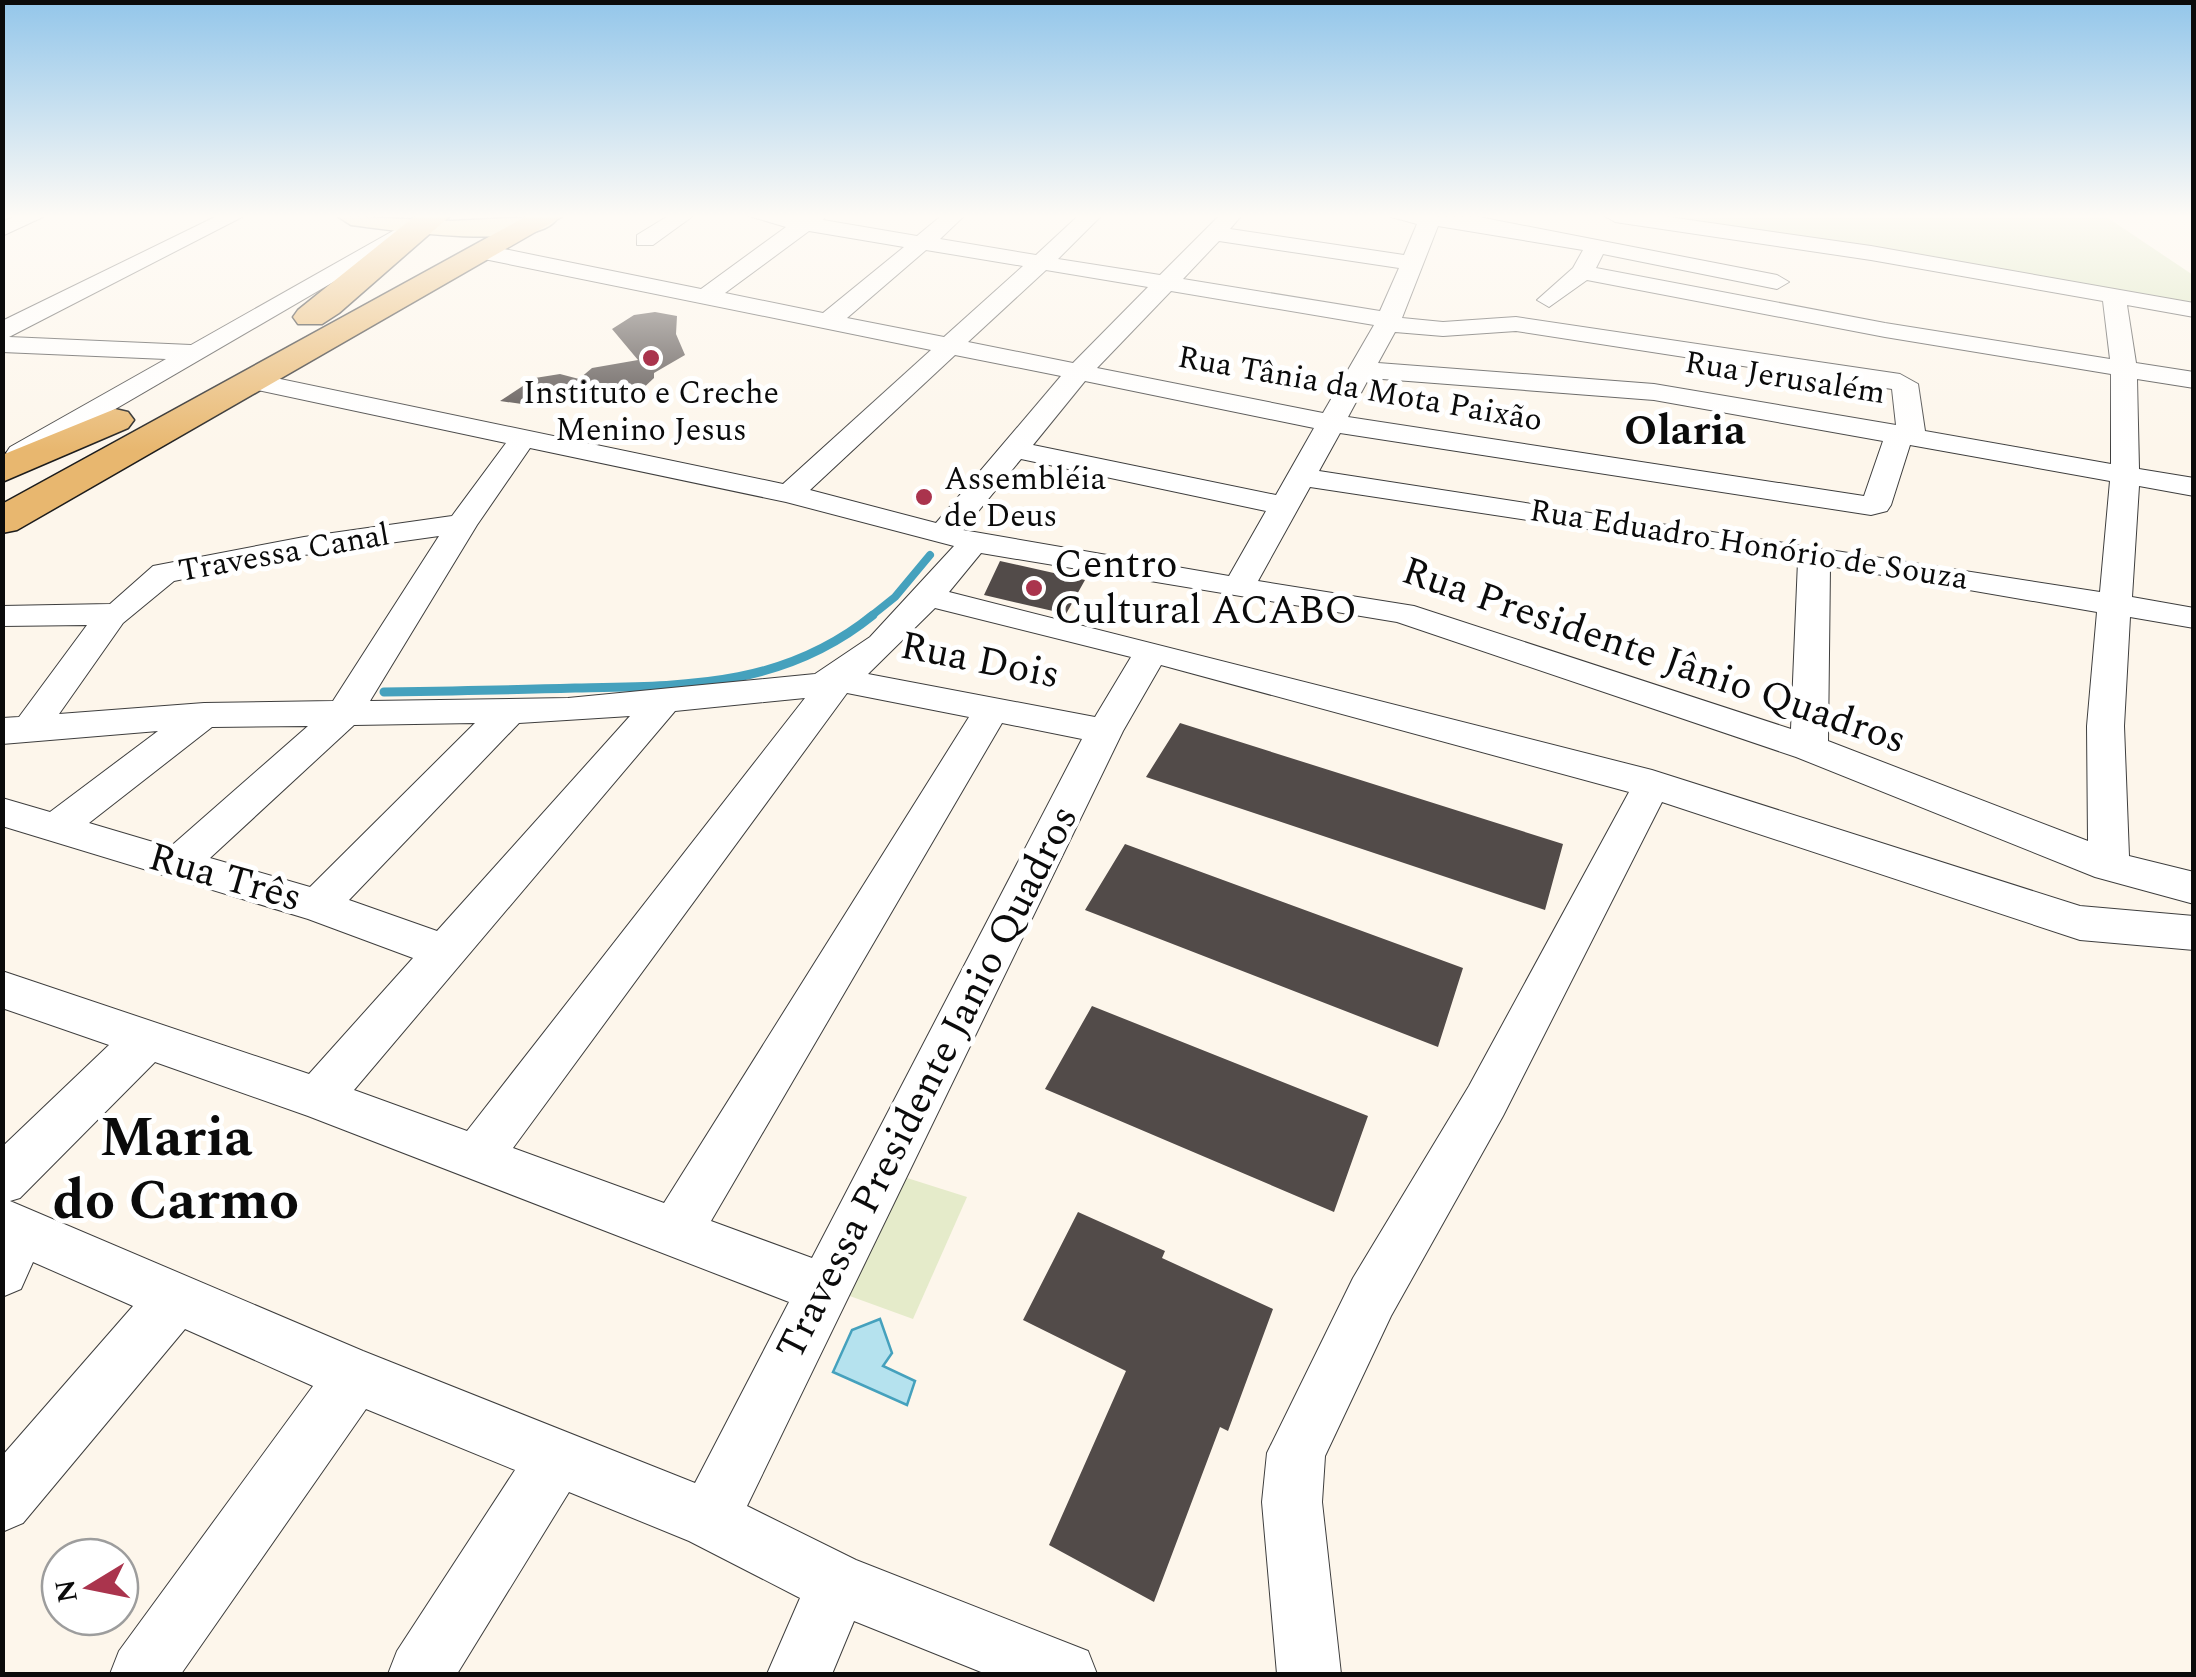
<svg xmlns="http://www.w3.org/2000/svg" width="2196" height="1677" viewBox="0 0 2196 1677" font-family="Spectral,serif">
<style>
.green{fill:#d6e3b9}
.pitch{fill:#e5ebca}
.water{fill:#b5e2ee;stroke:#45a1bd;stroke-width:2.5}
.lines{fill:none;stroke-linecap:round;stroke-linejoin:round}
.stream-far1{stroke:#45a1bd;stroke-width:8}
.stream{stroke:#45a1bd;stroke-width:9}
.building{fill:#524b49}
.street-casing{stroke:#3e3e3e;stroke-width:2}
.secondary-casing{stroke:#2d2d2d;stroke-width:3}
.primary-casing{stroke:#1c1c1c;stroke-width:3}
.street{fill:#fff;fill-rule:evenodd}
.secondary{fill:#f5e1ad;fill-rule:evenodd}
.primary{fill:#e8b76f;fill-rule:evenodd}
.poi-dot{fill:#aa344d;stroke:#fff;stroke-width:4}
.labels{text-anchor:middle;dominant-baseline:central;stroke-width:10;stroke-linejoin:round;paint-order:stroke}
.far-street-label{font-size:32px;fill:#0b0b0b;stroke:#fff}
.far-poi-label{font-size:32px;fill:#0b0b0b;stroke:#fff}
.poi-label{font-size:40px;fill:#0b0b0b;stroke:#fff;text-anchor:start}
.street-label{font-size:40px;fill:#0b0b0b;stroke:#fff}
.far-district-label{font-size:42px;font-weight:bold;fill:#0b0b0b;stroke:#fff}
.near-quarter-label{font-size:55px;font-weight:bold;fill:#0b0b0b;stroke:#fff}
</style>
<rect width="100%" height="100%" fill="#fdf6eb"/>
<path class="green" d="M1639 216H2105L2193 275V307Z"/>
<path class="pitch" d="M904 1177 967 1197 913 1319 847 1295Z"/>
<path class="water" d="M880 1319 892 1353 883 1366 915 1381 907 1405 833 1372 852 1330Z"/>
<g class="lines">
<path class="stream-far1" d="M870 617 895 597 930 555"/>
<path class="stream" d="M384 692C448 691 512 690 575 688 685 686 783 688 873 615"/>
</g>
<path class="building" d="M655 312 677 316 676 334 685 355 654 373V378L639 392 581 396 571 403 543 407 500 401 535 378 560 374 579 379 592 368 638 360 612 329 634 315Z
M1000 561 1085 580 1066 614 984 595Z
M1180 723 1563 844 1545 910 1146 777Z
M1125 844 1463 968 1438 1047 1085 910Z
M1092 1006 1368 1116 1334 1212 1045 1089Z
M1078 1212 1165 1251 1162 1258 1273 1309 1228 1431 1220 1427 1154 1602 1049 1545 1126 1371 1023 1320Z"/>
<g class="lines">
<g class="street-casing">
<path id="street" d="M16 216H45L2 236V222Z
M217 216H244L9 337 191 345 407 223H423L426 228 45 450 49 456 45 462 10 459 6 453 10 447 166 359 2 352V321Z
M668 216H693L653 245H637V235Z
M749 216H825L823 220 917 236 941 216H964L940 239 1036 255 1078 216H1101L1058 259 1160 275 1219 216H1241L1230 229 1404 255 1417 224 1388 216 1479 217 1777 275 1789 282 1777 289 1603 254 1596 268 1885 323 2110 359 2103 301 1871 260 1615 222 1605 216H1662L1871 246 2194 303V317L2127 305 2136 363 2194 372V388L2137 379 2139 469 2194 478V496L2139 486 2132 597 2194 608V628L2130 617 2124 726 2129 856 2194 872V904L2095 877 1796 757 1397 622 981 553 949 592 1652 770 2080 906 2194 916V950L2080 940 1662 802 1503 1116 1391 1316 1325 1456 1322 1502 1341 1674H1277L1262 1502 1267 1453 1353 1278 1469 1086 1629 792 1161 665 1123 731 747 1506 856 1560 1088 1651 1097 1674H986L854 1621 832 1674H767L800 1598 689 1541 569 1492 457 1674H388L397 1651 515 1470 366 1409 181 1674H110L119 1651 313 1386 185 1329 23 1523 2 1532V1456L133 1306 33 1262 21 1289 2 1297V1147L109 1045 2 1008V971L309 1074 413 958 308 919 2 826V798L50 812 158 731 2 744V718L19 717 87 625 2 626V606L110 604 153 566 304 537 452 516 506 443 243 387 239 381 243 375 252 373 783 484 931 350 484 259 473 252 484 245 701 289 786 227ZM1438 226 1583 250 1573 268 1537 300 1549 307 1587 280 1885 337 2111 374V464L1925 431 1918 384 1900 374 1516 317 1443 322 1402 318ZM809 231 904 247 823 313 725 293ZM1219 241 1399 268 1380 311 1183 279ZM926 250 1023 266 944 337 847 318ZM1046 270 1148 287 1073 363 968 342ZM1171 291 1374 325 1323 413 1097 368ZM1516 331 1892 389 1896 425 1654 384 1378 363 1395 332 1443 336ZM955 355 1061 376 936 523 810 490ZM1369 378 1654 400 1883 441 1864 496 1348 417ZM1085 381 1314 428 1276 495 1033 445ZM1340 433 1871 515 1887 511 1891 505 1910 445 2110 481 2100 592 1319 471ZM530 448 786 502 954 546 870 637 815 674 568 698 370 701 477 525ZM1021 459 1266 511 1229 576 963 530ZM1310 487 1798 561 1791 729 1414 606 1258 581ZM439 536 333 701 204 703 59 714 123 623 174 581 304 555ZM1830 566 2097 612 2087 726 2088 841 1828 741ZM935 608 1131 657 1095 717 868 674ZM847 693 969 717 664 1203 513 1148ZM805 698 467 1131 354 1090 675 711ZM630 716 437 931 349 900 519 723ZM475 723 310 887 210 858 354 725ZM1002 723 1082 739 812 1258 711 1221ZM308 726 170 847 89 823 212 727ZM155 1062 308 1116 789 1302 695 1483 363 1351 10 1201 20 1198Z"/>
</g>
<g class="secondary-casing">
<path id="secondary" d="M337 216 451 221 553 216 556 220C533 251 388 230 351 225Z"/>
</g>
<g class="primary-casing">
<path id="primary" d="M415 216H450L339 313 322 324H298L293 317 298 310Z
M527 216H563L17 530 2 533V504Z
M115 409 128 412 134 420 128 428 2 482V455Z"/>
</g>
<use href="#street" class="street"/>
<use href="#secondary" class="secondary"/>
<use href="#primary" class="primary"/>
</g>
<linearGradient id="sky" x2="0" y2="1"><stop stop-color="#93c6ea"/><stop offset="0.48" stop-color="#fefbf6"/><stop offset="1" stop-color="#fefbf6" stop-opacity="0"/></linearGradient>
<rect width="2196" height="451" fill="url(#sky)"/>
<g class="poi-dot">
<circle cx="651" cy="358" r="10"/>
<circle cx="924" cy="497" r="10"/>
<circle cx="1034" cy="588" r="10"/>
</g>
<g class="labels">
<g class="far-street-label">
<text transform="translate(1785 378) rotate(9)">Rua Jerusalém</text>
<text transform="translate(1360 389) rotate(10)">Rua Tânia da Mota Paixão</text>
<text transform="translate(1749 545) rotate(9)">Rua Eduadro Honório de Souza</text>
<text transform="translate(284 553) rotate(-10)">Travessa Canal</text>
</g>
<g class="far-poi-label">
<text x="651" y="393">Instituto e Creche<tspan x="651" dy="37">Menino Jesus</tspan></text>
<text x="944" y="479" text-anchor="start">Assembléia<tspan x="944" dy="37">de Deus</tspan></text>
</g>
<g class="poi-label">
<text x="1054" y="565">Centro<tspan x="1054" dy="46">Cultural ACABO</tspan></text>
</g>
<g class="street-label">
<text transform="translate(1654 656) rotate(19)">Rua Presidente Jânio Quadros</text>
<text transform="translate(980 661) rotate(11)">Rua Dois</text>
<text transform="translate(225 878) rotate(16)">Rua Três</text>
<text transform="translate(928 1083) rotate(-63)">Travessa Presidente Janio Quadros</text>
</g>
<g class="far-district-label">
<text x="1685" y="431">Olaria</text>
</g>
<g class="near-quarter-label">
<text x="176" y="1138">Maria<tspan x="176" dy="63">do Carmo</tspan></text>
</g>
</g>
<rect width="2196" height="1677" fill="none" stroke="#0b0b0b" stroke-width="10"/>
<g transform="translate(90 1587) rotate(260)"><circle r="48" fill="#ffffff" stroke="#9d9d9d" stroke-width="2.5"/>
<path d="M0-8L18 38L0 25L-18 38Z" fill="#aa344d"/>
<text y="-15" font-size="28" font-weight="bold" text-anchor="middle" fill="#0b0b0b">N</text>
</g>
</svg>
